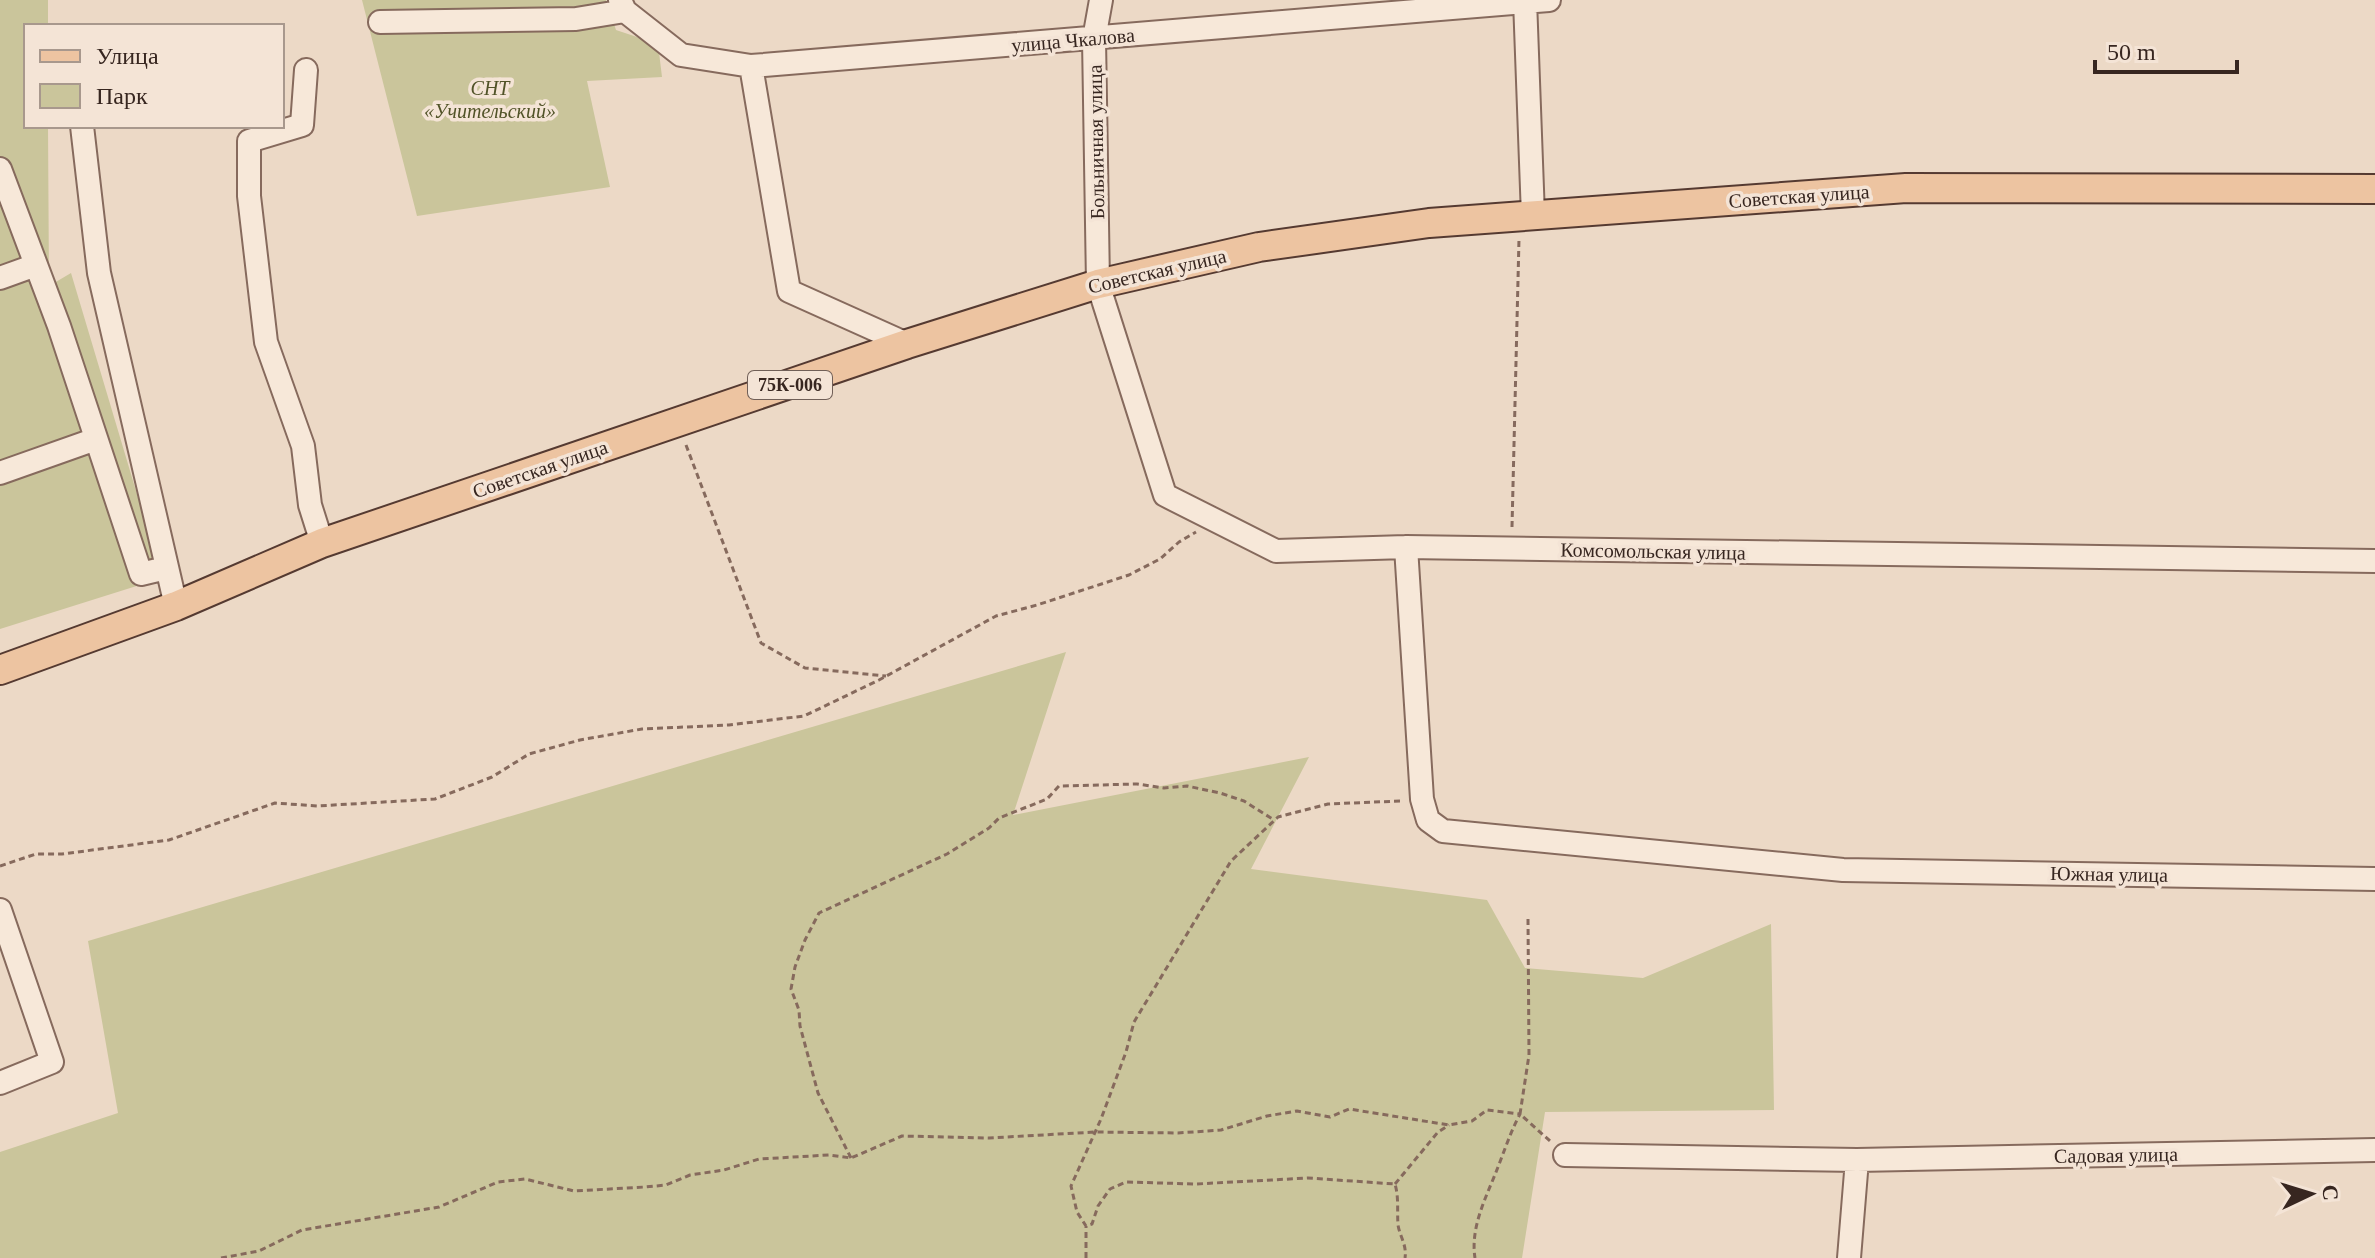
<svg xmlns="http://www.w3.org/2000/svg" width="2375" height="1258" viewBox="0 0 2375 1258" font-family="Georgia,serif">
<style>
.green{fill:#cac59b}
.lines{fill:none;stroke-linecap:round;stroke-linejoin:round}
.minor-casing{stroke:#866a5d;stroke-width:26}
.major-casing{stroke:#553a31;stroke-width:32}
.path{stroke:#866a5d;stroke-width:3;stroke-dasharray:6 4;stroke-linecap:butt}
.minor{stroke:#f7e8d9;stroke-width:22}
.major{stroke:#edc4a1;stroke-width:28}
.labels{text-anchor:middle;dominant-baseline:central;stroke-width:7;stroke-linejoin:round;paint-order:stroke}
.shield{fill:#f4e4d6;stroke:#705f57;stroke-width:2}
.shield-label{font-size:18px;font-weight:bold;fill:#372620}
.street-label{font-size:20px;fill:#372620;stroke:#f4e4d6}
.park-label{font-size:20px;font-style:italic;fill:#515328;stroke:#f4e4d6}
</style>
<rect width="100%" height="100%" fill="#ecd9c6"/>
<path class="green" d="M0 0H48V26H26V126H48L49 286 71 273 162 578 0 629Z
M362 0H606L616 30 658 44 662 77 587 81 610 187 417 216Z
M1066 652 1013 815 1309 757 1251 869 1487 900 1525 968 1643 978 1771 924 1774 1110 1545 1112 1522 1258H0V1152L118 1113 88 941Z"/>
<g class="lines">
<g class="minor-casing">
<path id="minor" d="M620 0 625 11 681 55 751 66 1549 0
M1101 0 1094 39 1098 284 1165 495 1276 551 1406 547 2375 561
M1525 0 1533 216
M380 22 576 19 625 11
M751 66 789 291 907 344
M306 70 302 125 249 141V196L266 342 303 446 310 505 322 543
M82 126 99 273 176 606
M0 169 59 326 141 574 166 568
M0 278 36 265
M0 473 96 439
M1406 547 1422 799 1428 820 1443 831 1843 870 2375 879
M0 910 52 1062 0 1083
M1565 1155 1857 1160 2375 1150
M1849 1258 1857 1160"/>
</g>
<g class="major-casing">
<path id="major" d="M0 670 176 606 322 543 907 344 1098 284 1259 247 1429 223 1906 188 2375 189"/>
</g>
<path class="path" d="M686 445 761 643 805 668 886 676
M1512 527 1519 239
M1400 801 1328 804 1278 817 1231 861 1134 1022 1126 1052 1101 1119 1071 1186 1077 1212 1086 1226 1092 1224 1098 1206 1110 1189 1126 1182 1196 1184 1308 1178 1395 1184C1399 1198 1397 1210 1398 1225 1400 1237 1407 1245 1405 1258
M0 866 36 854H62L169 840 275 803 317 806 435 799 492 777 529 754 580 740 642 729 729 725 804 716 879 680 996 616 1037 605 1129 575 1160 559 1179 542 1196 532
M1528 919 1529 1055 1520 1114 1550 1141
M851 1158 818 1093 800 1026 799 1010 791 989 795 967 805 940 819 913 947 854 989 828 999 818 1047 799 1059 786 1137 784 1164 788 1187 786 1220 793 1244 801 1274 820
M1395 1184 1438 1132 1449 1125
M221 1258 259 1251 302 1230 439 1207 498 1182 525 1179 574 1191 645 1187 666 1185 690 1175 724 1170 759 1159 829 1155 851 1158 902 1136 989 1138 1095 1132 1178 1133 1221 1130 1267 1116 1297 1111 1330 1117 1349 1109 1449 1125 1472 1121 1487 1110 1520 1114C1511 1131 1505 1149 1498 1167 1487 1196 1470 1226 1475 1258
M1086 1258V1226"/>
<use href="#minor" class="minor"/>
<use href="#major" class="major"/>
</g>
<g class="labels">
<rect class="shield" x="748" y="371" width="84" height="28" rx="6"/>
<g class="shield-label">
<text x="790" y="385">75К-006</text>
</g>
<g class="street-label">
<text transform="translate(1073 40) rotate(-5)">улица Чкалова</text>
<text transform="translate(1096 142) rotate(-91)">Больничная улица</text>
<text transform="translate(1799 196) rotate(-4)">Советская улица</text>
<text transform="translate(1157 271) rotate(-13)">Советская улица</text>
<text transform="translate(540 469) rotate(-19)">Советская улица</text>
<text transform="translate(1653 551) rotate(1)">Комсомольская улица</text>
<text transform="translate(2109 874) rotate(1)">Южная улица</text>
<text transform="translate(2116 1155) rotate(-1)">Садовая улица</text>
</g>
<g class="park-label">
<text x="490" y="88">СНТ<tspan x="490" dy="23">«Учительский»</tspan></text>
</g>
</g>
<rect x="24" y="24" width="260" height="104" fill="#f4e4d6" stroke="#a8988d" stroke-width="2"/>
<rect x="40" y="50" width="40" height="12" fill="#edc4a1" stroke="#a8988d" stroke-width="2"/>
<text x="96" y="64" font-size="24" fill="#372620">Улица</text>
<rect x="40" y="84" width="40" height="24" fill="#cac59b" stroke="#a8988d" stroke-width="2"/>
<text x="96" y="104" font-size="24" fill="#372620">Парк</text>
<g transform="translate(2311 1194) rotate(86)" stroke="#f4e4d6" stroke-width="6" paint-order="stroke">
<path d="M0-6L14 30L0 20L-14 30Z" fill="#372620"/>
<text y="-12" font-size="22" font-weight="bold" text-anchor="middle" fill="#372620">С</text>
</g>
<path d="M2095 60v12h142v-12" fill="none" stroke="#372620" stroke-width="4"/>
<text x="2107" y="60" font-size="24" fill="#372620" stroke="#f4e4d6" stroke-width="6" paint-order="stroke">50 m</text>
</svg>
